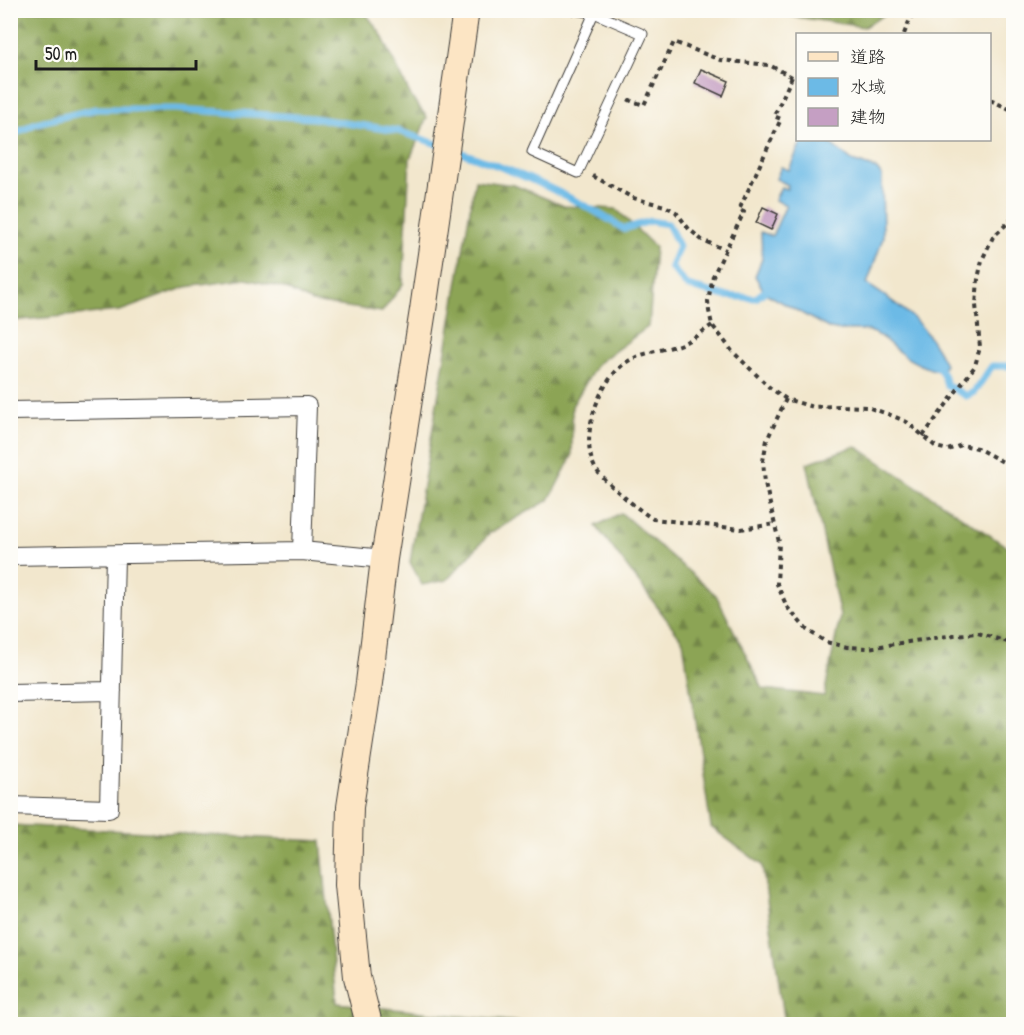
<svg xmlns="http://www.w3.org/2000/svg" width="1024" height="1035" viewBox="0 0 1024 1035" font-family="'Patrick Hand','Klee One',sans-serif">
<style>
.forest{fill:url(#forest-firs);stroke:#546038;stroke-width:1.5}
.water{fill:#6cbae6;stroke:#446b81;stroke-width:1.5}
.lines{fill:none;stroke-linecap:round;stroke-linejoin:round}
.stream{stroke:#6cbae6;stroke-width:7}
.building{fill:#c59fc3}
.lane-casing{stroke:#3c3a37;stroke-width:11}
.street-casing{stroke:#3c3a37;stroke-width:20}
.secondary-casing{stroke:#3c3a37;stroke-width:28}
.path{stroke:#3c3a37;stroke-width:4;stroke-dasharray:4.5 4.5;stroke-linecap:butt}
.lane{stroke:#fff;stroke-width:9}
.street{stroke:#fff;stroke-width:18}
.secondary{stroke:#fce5c4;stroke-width:26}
</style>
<defs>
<pattern id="forest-firs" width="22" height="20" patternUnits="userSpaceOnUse" patternTransform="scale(1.5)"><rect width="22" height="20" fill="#8ca455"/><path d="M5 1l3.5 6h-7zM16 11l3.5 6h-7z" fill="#728546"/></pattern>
</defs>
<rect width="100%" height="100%" fill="#fdfcf7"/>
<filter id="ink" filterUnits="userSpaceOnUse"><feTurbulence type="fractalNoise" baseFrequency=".0167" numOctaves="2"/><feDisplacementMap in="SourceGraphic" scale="12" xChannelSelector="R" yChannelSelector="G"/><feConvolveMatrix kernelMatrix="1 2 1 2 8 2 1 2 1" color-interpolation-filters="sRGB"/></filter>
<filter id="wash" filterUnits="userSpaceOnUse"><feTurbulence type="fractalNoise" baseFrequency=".008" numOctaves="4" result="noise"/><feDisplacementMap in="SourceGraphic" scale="24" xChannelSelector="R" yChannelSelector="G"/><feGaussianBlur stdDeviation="1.35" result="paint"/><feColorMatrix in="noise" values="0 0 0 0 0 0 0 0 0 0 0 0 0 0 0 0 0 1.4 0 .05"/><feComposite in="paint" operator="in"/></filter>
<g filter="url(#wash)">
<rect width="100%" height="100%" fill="#f2e7cd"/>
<path class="forest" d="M11 10 364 11 381 34 412 98 427 117 410 159 403 284 382 312 312 302 284 288 246 279 186 287 120 311 11 321Z
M756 11H891L864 27Z
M475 180 514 185 564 206 616 209 655 247 649 326 597 364 572 406V456L549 500 490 533 447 580 422 585 410 562Z
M856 446 1013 551V1024H785L762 865 711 827 683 641 596 526 621 513 716 595 763 689 824 696 840 616 807 463Z
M10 825 321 841 337 1003 537 1024H11Z"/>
<path class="water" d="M802 140H826L852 161 877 169 882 176 883 238 867 284C907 311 923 320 945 364L942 372C927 369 912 362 899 352 891 346 882 335 872 332 858 327 844 332 830 329L765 293 755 276 762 259 761 232 772 236 786 205 775 200 781 187 787 189 788 185 776 179 781 167 789 170Z"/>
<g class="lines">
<path class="stream" d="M10 136 36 123 96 109H176L313 118 398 131 440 145
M451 149C511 169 570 194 624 229L650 221 668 224 679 246 671 267 687 286 725 296 756 298 770 287
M937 366 942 372 947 385 966 396 974 392 992 366H1014"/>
</g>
<g id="blocks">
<path class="building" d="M701 69 729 81 723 96 695 83Z
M763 207 778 214 771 230 756 223Z"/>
</g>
</g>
<g filter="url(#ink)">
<use href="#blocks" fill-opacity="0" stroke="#3c3a37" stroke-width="1.5"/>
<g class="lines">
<g class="lane-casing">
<path id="lane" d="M574 10 594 13 643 34 578 173 532 152 594 13"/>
</g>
<g class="street-casing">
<path id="street" d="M10 411 307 406 302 551
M10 556 302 551 384 559
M10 693 112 691
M10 806 109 809 115 556"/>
</g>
<g class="secondary-casing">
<path id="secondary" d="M369 1024 357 977 348 885 350 807 369 683 384 559 423 310 466 10"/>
</g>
<path class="path" d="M904 34 910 19 917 10
M792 77 774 116 781 119 739 210 744 212 713 276 708 301 709 311 712 325 720 335 732 351 769 387 786 399 813 407 840 406 867 407 888 414 907 422 936 447 948 450 962 445 977 448 1003 462 1014 464
M990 100 1014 111
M629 102 630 100 644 105 674 42 720 60 769 65 798 80
M593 176 633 198 665 206 676 212 689 229 702 240 726 250
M712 325C701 333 689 342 676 346 662 350 646 352 632 359 600 374 576 440 597 471 606 483 640 511 653 519L741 529 775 524
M786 399 767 440 763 461 765 483 779 542 777 584 787 607 807 630 826 642 847 647 868 648 954 635 978 633 1014 644
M923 436 975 366 980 347 976 305 978 279 982 260 993 237 1014 217"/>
<use href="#lane" class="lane"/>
<use href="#street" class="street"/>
<use href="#secondary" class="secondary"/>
</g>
</g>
<rect width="1024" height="1035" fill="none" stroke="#fdfcf7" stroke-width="36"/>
<rect x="796" y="33" width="195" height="108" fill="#fdfcf7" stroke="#a3a29f" stroke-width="1.5"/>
<rect x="808" y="52" width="30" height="9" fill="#fce5c4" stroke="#a3a29f" stroke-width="1.5"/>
<text x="850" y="63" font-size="18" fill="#1c1c1c">道路</text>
<rect x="808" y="78" width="30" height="18" fill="#6cbae6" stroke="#a3a29f" stroke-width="1.5"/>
<text x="850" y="93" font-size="18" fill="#1c1c1c">水域</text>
<rect x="808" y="108" width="30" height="18" fill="#c59fc3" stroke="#a3a29f" stroke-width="1.5"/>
<text x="850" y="123" font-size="18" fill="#1c1c1c">建物</text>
<path d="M36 60v9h160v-9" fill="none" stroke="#1c1c1c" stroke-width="3"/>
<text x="45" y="60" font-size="18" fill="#1c1c1c" stroke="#fdfcf7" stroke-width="4.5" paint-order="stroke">50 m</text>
</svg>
